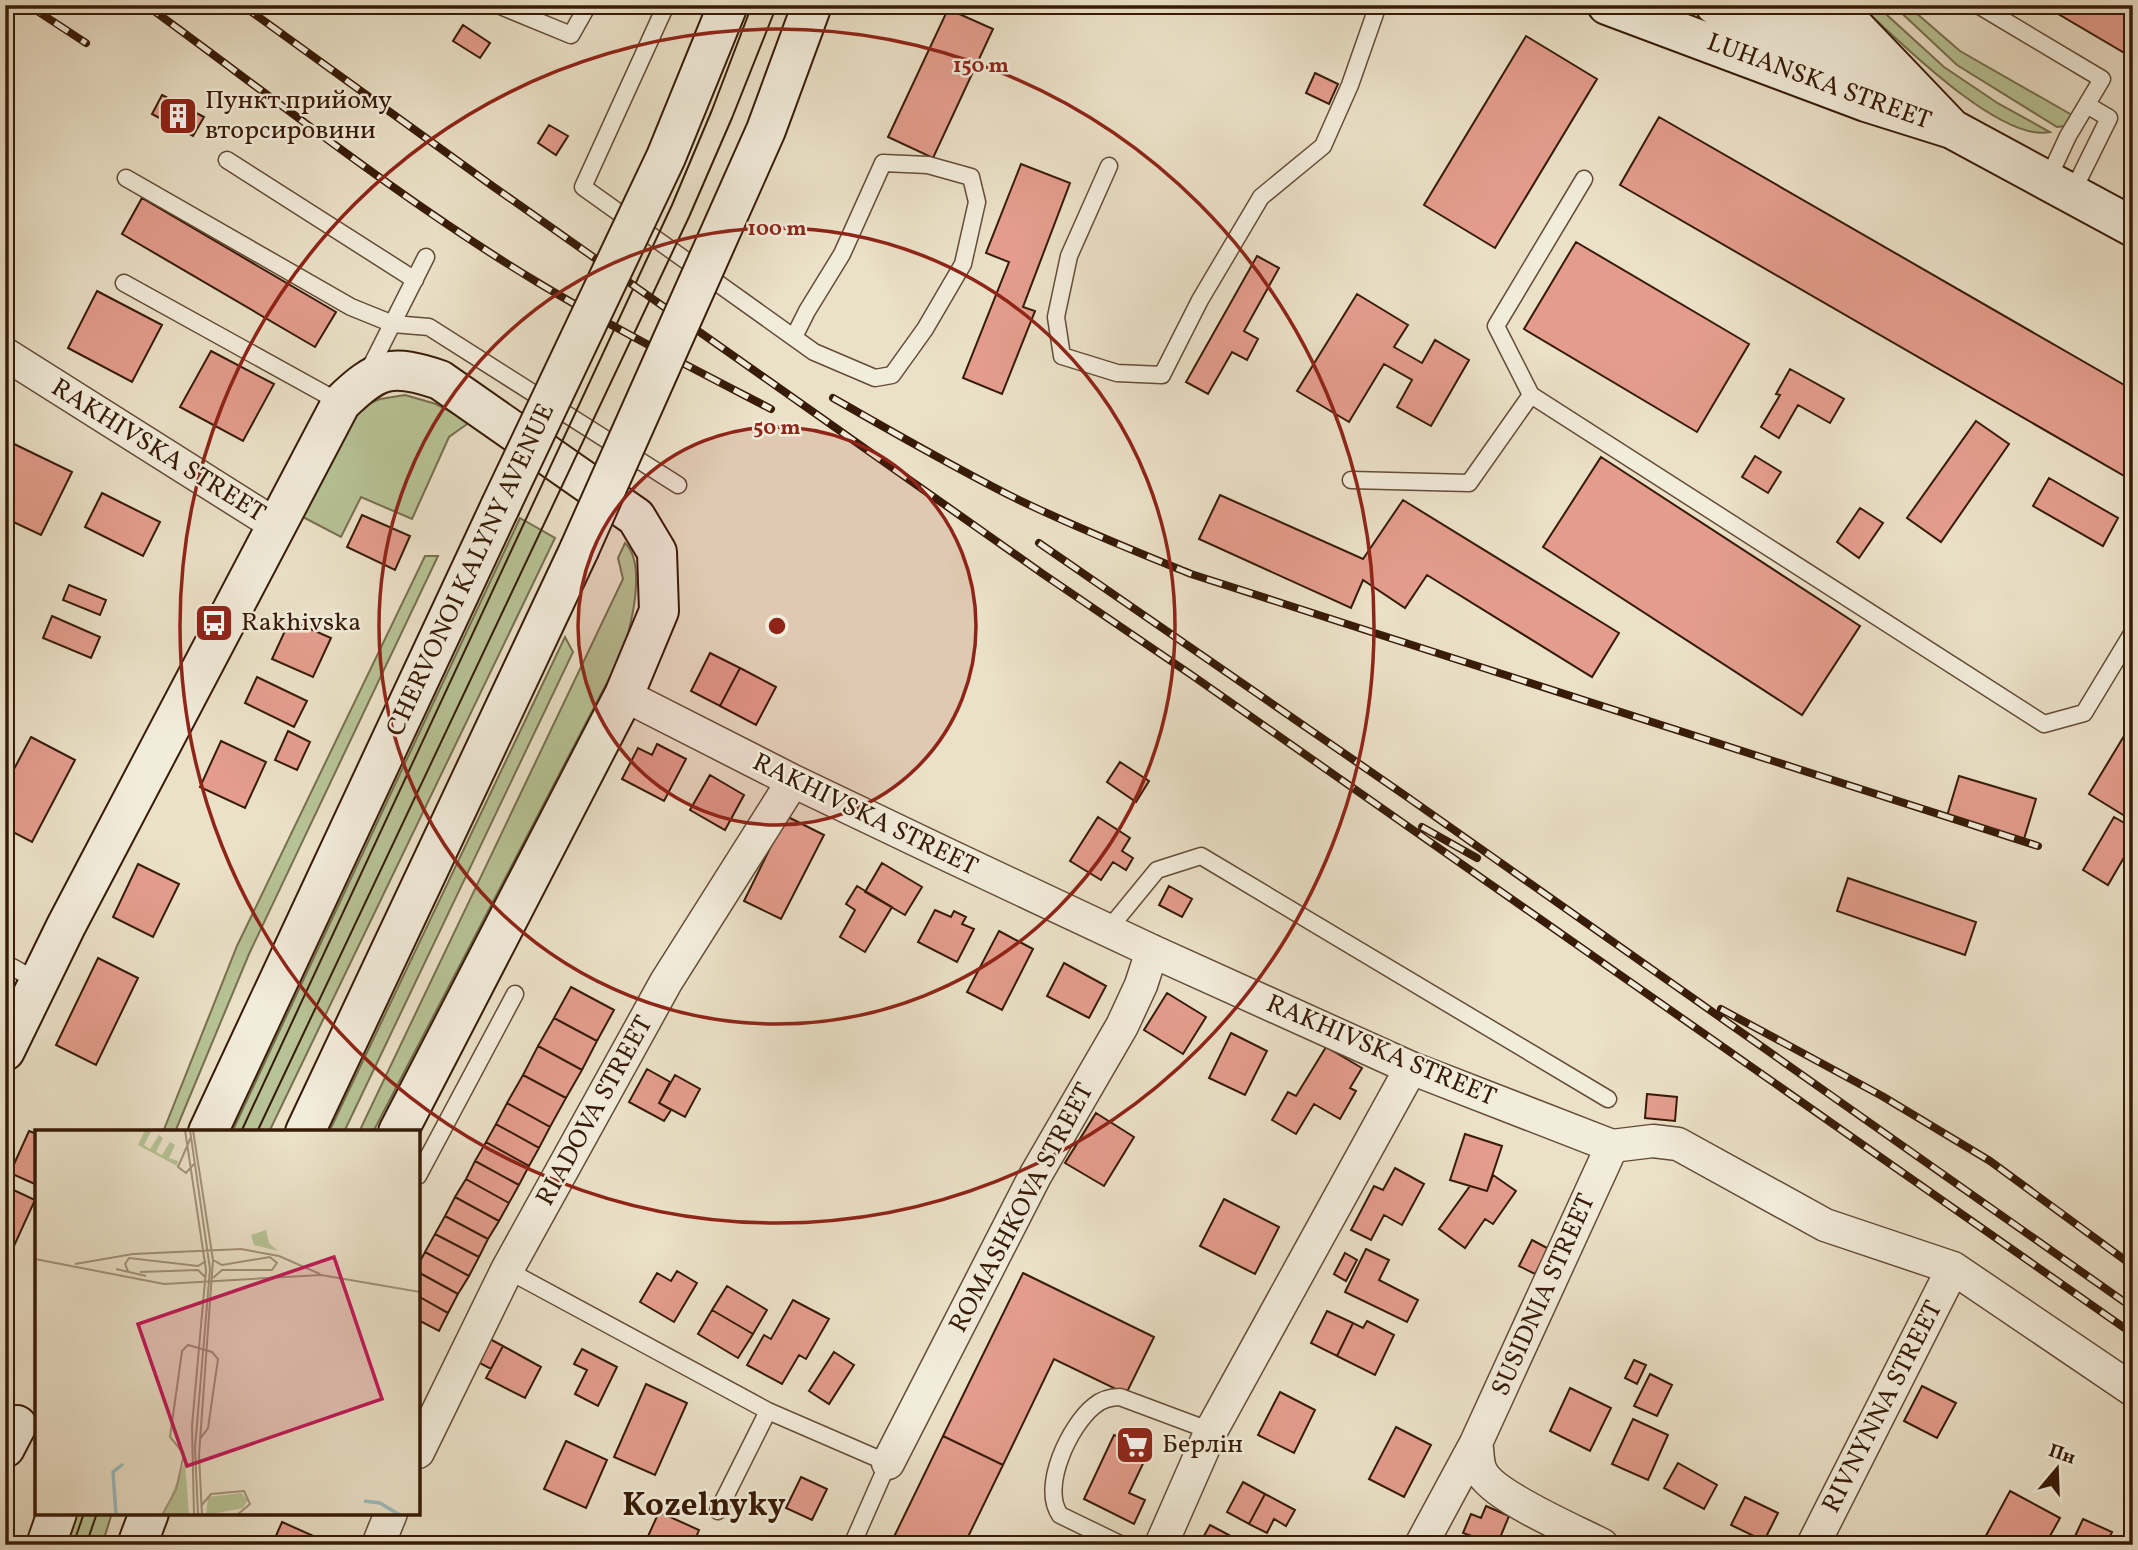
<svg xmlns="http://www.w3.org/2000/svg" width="2138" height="1550" viewBox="0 0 2138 1550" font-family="Vollkorn,serif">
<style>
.green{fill:#b7c396;stroke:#776f4e;stroke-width:2}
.building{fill:#e49d8d;stroke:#371b07;stroke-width:2}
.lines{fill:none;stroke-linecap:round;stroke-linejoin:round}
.service-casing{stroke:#644c37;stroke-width:19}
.minor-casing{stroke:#644c37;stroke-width:35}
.secondary-casing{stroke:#371b07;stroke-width:42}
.service{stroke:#f2ecdb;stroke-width:16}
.minor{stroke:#f2ecdb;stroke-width:32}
.secondary{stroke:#f2ecdb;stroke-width:38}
.tram{stroke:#371b07;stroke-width:2}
.rail-casing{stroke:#371b07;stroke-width:8}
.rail{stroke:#f2ecdb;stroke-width:5;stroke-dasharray:16;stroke-linecap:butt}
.secondary-bridge-casing{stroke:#371b07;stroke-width:42;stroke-linecap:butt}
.secondary-bridge{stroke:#f2ecdb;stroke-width:38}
.ring{fill:none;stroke:#8f2418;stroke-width:3.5}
.labels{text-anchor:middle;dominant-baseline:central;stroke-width:5;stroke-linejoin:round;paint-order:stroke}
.street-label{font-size:26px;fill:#371b07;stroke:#f2ecdb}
.poi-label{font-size:26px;fill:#371b07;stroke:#f2ecdb;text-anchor:start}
.district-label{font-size:33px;font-weight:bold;fill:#371b07;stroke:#f2ecdb}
.inset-river{fill:none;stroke:#9bbcbd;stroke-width:3.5}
.inset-road{fill:none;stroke:#a3927b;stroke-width:2}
.view{fill:#c2185b;fill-opacity:0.15;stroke:#c2185b;stroke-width:3.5}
.inset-edge{fill:none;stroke:#371b07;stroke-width:3.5}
.centre{fill:#8f2418;stroke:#f2ecdb;stroke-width:3.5}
.ring-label{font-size:21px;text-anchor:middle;font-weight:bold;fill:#8f2418;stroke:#f2ecdb;stroke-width:5;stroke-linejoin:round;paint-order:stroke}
</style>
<rect width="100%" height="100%" fill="#ebe1c8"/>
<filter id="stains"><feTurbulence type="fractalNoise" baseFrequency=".00286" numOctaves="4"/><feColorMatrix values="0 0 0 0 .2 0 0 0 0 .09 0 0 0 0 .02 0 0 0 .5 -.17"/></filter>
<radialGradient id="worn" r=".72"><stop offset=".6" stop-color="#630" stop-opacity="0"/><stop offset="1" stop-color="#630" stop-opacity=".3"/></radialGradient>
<path class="green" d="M1860 5H1876L1944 67 1999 104 2050 132C2000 143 1897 39 1860 5Z
M1893 5H1907L1960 51 2072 115 2065 126 2057 127 1957 65Z
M405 395 436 404 470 422 449 437 412 519 361 497 341 537 301 516 358 408 380 399Z
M520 518 555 538 269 1132H232Z
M625 543C647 564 631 624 624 650L373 1132H359L623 579 618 558Z
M425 556H438L249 954 175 1132H163L237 946Z
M565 637 573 652 344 1132H329Z
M75 1513H112L102 1545H64Z"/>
<path class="building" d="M2043 5H2133V58Z
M948 9 993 29 933 158 888 137Z
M463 25 490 43 480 58 453 41Z
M1526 36 1597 79 1495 248 1424 205Z
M1315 73 1338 84 1329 104 1306 93Z
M162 95 204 117 193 136 152 114Z
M1659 117 2133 390V481L1620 185Z
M549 125 568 136 556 155 538 143Z
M1021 164 1070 183 1023 307 1035 311 1002 394 963 378 1009 262 986 253Z
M142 198 336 312 315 347 122 234Z
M1576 242 1749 344 1697 432 1524 329Z
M1257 256 1279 268 1244 331 1258 339 1247 360 1232 352 1208 394 1186 382Z
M97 291 162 325 132 382 68 348Z
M1357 294 1408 325 1394 347 1422 363 1435 340 1469 360 1431 426 1397 407 1412 380 1384 364 1349 422 1297 391Z
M211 351 274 384 243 441 180 407Z
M1790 369 1844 399 1830 423 1798 405 1779 438 1761 427 1780 395 1776 394Z
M1976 421 2009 444 1941 542 1907 518Z
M10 442 72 472 41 535 5 518V452Z
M1755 456 1781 472 1768 493 1742 477Z
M1601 457 1860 626 1802 715 1543 547Z
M2049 478 2118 518 2103 546 2033 506Z
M102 493 160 522 143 556 85 527Z
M1220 495 1363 559 1403 500 1619 633 1592 677 1427 575 1405 608 1363 580 1351 608 1199 539Z
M1860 508 1883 523 1859 558 1837 542Z
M362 515 410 536 395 570 347 547Z
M69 585 106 600 100 615 63 600Z
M52 616 100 637 91 658 43 638Z
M290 620 331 638 313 677 272 659Z
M710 653 740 668 720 706 691 691Z
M740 668 776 687 756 725 720 706Z
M257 677 307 701 294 727 245 703Z
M2133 721V821L2089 794Z
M288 731 310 742 297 770 275 760Z
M31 737 75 760 32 842 5 828V786Z
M221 741 266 762 245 808 200 787Z
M657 744 686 759 664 801 622 779 638 748 652 755Z
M1120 762 1149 781 1136 802 1107 782Z
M710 775 744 795 725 830 690 810Z
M1959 776 2036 799 2024 839 1947 816Z
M786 816 824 835 781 919 744 901Z
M1098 817 1130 838 1122 851 1133 858 1126 870 1113 862 1101 880 1070 861Z
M2114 817 2133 828V842L2108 885 2083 870Z
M882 863 922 887 905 915 865 892Z
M138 864 179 884 153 937 113 917Z
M1848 878 1976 922 1965 955 1837 911Z
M857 886 892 907 865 952 840 937 855 910 846 904Z
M1169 886 1192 899 1182 917 1159 905Z
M935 910 951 917 954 911 966 917 962 924 974 929 957 962 918 942Z
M999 931 1033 949 1002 1010 967 992Z
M98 958 138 978 96 1065 56 1045Z
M1064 963 1106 986 1089 1018 1047 996Z
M571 987 614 1010 597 1041 554 1018Z
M1167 993 1206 1017 1183 1054 1144 1030Z
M554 1018 597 1041 582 1070 538 1046Z
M1231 1033 1267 1051 1245 1095 1209 1078Z
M538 1046 582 1070 566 1098 523 1075Z
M1326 1047 1362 1068 1350 1088 1356 1091 1340 1119 1314 1104 1296 1134 1272 1120 1288 1092 1296 1096Z
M647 1069 670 1082 659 1103 671 1110 664 1121 629 1102Z
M523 1075 566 1098 550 1127 507 1103Z
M675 1075 700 1089 685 1117 659 1103Z
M1647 1094 1677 1097 1675 1121 1645 1118Z
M507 1103 550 1127 539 1148 496 1124Z
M1096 1113 1134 1137 1104 1186 1065 1163Z
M496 1124 539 1148 529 1166 486 1142Z
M29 1131 37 1134V1185L10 1173Z
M1465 1134 1502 1146 1487 1191 1450 1180Z
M486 1142 529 1166 519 1185 475 1161Z
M475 1161 519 1185 509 1203 466 1179Z
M1395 1168 1424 1184 1402 1225 1384 1215 1371 1240 1351 1230 1374 1186 1383 1190Z
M1493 1175 1516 1191 1493 1224 1485 1219 1465 1248 1439 1229 1470 1186 1487 1191Z
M466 1179 509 1203 499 1221 455 1197Z
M5 1186 35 1200 14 1246 5 1242Z
M455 1197 499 1221 488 1239 445 1216Z
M1224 1199 1279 1227 1255 1274 1200 1246Z
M445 1216 488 1239 479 1257 435 1234Z
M435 1234 479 1257 469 1276 425 1252Z
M1532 1240 1549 1249 1535 1274 1519 1266Z
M1366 1249 1389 1260 1379 1280 1418 1300 1407 1322 1345 1292Z
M425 1252 469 1276 458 1294 418 1272V1265Z
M1345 1253 1357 1260 1346 1281 1334 1274Z
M677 1271 697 1283 674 1322 640 1302 657 1273 671 1281Z
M418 1272 458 1294 448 1313 418 1296Z
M1023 1273 1154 1337 1126 1394 1054 1359 1003 1465 943 1436Z
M727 1286 767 1310 753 1334 712 1310Z
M418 1296 448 1313 439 1331 418 1320Z
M793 1300 829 1319 806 1359 799 1355 782 1384 747 1365 764 1335 771 1339Z
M712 1310 753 1334 738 1358 698 1334Z
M1327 1311 1353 1323 1337 1356 1311 1343Z
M1367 1321 1394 1335 1375 1375 1337 1356 1353 1323 1363 1328Z
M488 1338 503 1346 491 1369 476 1361Z
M503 1346 541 1367 525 1398 486 1378Z
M582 1349 617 1367 598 1406 575 1394 587 1370 574 1364Z
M834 1352 854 1365 829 1404 809 1391Z
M1634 1360 1646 1365 1637 1384 1625 1378Z
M1650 1374 1672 1385 1657 1416 1634 1406Z
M646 1384 687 1403 655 1475 614 1457Z
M1922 1386 1956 1403 1937 1438 1904 1421Z
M1570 1388 1611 1408 1590 1451 1550 1431Z
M1280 1392 1315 1410 1294 1453 1258 1435Z
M1633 1419 1668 1435 1648 1480 1612 1464Z
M1396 1427 1431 1445 1404 1497 1369 1479Z
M1114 1435 1149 1451 1129 1493 1145 1500 1134 1524 1084 1499Z
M943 1436 1003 1465 964 1545H890Z
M566 1441 607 1460 586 1508 544 1489Z
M1678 1463 1717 1485 1704 1509 1664 1488Z
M801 1477 827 1489 812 1520 786 1508Z
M1243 1482 1265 1494 1249 1524 1227 1512Z
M2010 1491 2060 1518 2045 1545H1981Z
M1265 1494 1295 1510 1286 1526 1274 1519 1267 1533 1249 1524Z
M1745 1497 1778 1513 1764 1541 1731 1525Z
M1486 1506 1509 1516 1497 1545 1463 1533 1471 1514 1481 1518Z
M659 1512 699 1530 693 1545H644Z
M2083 1519 2112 1532 2106 1545H2071Z
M282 1522 318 1538 315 1545H272Z
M1210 1525 1242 1542 1241 1545H1199Z"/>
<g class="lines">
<g class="service-casing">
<path id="service" d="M498 5 571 35 588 5
M666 5 583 187 814 352 875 378 892 375 925 329 963 264 977 202 971 177 928 165 883 163 842 254 807 311 794 337
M1978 5 2102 79 2068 136 2048 179
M227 160 415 280
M1109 166 1069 256 1056 317 1062 356 1117 373 1162 375 1200 300 1261 197 1323 146 1350 85 1378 5
M126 178 351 307 393 324 429 327 678 485
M1584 179 1496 326 1531 395 2044 724 2084 713 2133 632
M2072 193 2109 118 2087 105
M124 283 341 403
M367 374 426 257
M1351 480 1469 483 1531 395
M1107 931 1157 870 1201 856 1608 1099
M2133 956V963
M5 963 39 982
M418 1176 515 994
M507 1270 768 1411 888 1463 852 1545
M718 1511 768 1411
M1122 1545 1060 1515C1040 1487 1070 1425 1094 1406 1102 1399 1110 1397 1120 1397L1211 1431"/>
</g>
<g class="minor-casing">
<path id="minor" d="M5 354 276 525
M624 695 793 781 950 856 1152 951 1411 1068 1612 1146 1653 1141 1678 1144 1825 1225 1953 1268 2133 1390
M1476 1443C1478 1451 1477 1463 1481 1471 1492 1496 1575 1531 1602 1545
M418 1452 507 1270 666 982 793 781
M888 1463 1035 1176 1122 1026 1141 985 1152 951
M378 1545 391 1513
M1161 1545 1211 1431 1411 1068
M1421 1545 1476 1443 1612 1146
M1813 1545 1953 1268"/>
</g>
<g class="secondary-casing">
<path id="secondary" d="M1607 5 1866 102 1952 129 2133 227
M1715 5 1814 50 1880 88
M1792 5 1851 50
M1842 14 1950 127
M5 1051 66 926 341 403C377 368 391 363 440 380L636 517 657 552 659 611 624 695 398 1132
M208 1132 500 507
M305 1132 579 550
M5 1448 17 1425
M46 1545 57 1513
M137 1545 149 1513"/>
</g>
<use href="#service" class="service"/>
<use href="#minor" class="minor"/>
<use href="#secondary" class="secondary"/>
<path class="tram" d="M241 1132 672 205 712 110 752 5
M257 1132 689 217 732 118 777 5
M73 1545 84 1513
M86 1545 97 1513"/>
<g class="rail-casing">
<path id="rail" d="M28 5 86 43
M146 5C275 99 401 200 537 282 613 328 692 368 771 409
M242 5 491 185 1043 574 1193 676 2133 1334
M833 398C893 432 953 467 1015 498 1072 526 1132 550 1191 574L2038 846
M1039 543 1403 794 2133 1308
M1422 827 1477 858
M1721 1009 1882 1096 1990 1161 2133 1266"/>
</g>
<use href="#rail" class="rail"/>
<g class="secondary-bridge-casing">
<path id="secondary-bridge" d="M500 507 666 157 728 5
M579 550 766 130 812 5"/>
</g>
<use href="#secondary-bridge" class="secondary-bridge"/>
</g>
<circle cx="777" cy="626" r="199" fill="#8f2418" fill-opacity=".12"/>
<g class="ring">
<circle cx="777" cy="626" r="199"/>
<circle cx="777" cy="626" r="398"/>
<circle cx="777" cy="626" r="597"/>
</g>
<defs>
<g id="building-square" transform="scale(2.0125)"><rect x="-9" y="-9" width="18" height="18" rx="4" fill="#8f2418" stroke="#f2ecdb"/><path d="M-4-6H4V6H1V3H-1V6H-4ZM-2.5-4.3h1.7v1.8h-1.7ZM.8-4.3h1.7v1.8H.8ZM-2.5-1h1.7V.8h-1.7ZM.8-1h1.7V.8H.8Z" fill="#fff"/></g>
<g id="bus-square" transform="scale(2.0125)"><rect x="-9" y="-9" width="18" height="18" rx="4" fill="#8f2418" stroke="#f2ecdb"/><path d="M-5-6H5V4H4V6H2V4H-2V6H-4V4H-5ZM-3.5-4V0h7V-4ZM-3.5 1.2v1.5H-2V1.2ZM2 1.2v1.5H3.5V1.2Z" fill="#fff"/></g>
<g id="supermarket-square" transform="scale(2.0125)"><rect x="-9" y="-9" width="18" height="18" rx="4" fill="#8f2418" stroke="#f2ecdb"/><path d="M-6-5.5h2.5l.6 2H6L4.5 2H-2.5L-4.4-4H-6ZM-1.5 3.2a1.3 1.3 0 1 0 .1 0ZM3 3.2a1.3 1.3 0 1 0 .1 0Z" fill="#fff"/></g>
</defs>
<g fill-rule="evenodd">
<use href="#building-square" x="178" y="116"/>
<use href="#bus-square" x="214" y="623"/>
<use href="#supermarket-square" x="1135" y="1445"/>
</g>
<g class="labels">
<g class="street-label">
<text transform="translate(1819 82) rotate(20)">LUHANSKA STREET</text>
<text transform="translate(158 451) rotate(32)">RAKHIVSKA STREET</text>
<text transform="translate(471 570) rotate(-65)">CHERVONOI KALYNY AVENUE</text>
<text transform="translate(865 815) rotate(26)">RAKHIVSKA STREET</text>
<text transform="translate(1381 1051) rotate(23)">RAKHIVSKA STREET</text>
<text transform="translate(595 1111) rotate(-61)">RIADOVA STREET</text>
<text transform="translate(1022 1208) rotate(-62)">ROMASHKOVA STREET</text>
<text transform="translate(1544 1295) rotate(-66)">SUSIDNIA STREET</text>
<text transform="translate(1883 1407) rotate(-63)">RIVNYNNA STREET</text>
</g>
<g class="poi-label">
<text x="205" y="101">Пункт прийому<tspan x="205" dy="30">вторсировини</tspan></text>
<text x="241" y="623">Rakhivska</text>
<text x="1162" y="1445">Берлін</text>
</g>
<g class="district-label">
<text x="704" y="1507">Kozelnyky</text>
</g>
</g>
<g transform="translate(35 1130)">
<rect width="385" height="385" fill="#ebe1c8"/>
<path d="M110 0 116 2 109 15 115 19 124 5 128 8 121 22 127 25 135 12 140 15 134 28 143 31 142 36 103 15ZM231 100 234 113 243 121 219 115 216 105ZM150 332 154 385H128ZM206 363 213 370 208 378 171 385 173 367Z" fill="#b7c396"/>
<path class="inset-river" d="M329 371 345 373 365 385M81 385 78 342 88 334"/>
<path class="inset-road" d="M150 0 171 140 157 296 159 385M155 0 175 139 160 318 163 385M158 0 178 130 164 325 167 385M156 7 143 37 151 43 159 34M0 129 129 154 286 145 385 162M178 130 187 135 235 127M40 134 98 124 206 119 244 126 285 144M81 139 111 146M93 141 90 134 94 128 163 136 171 131M105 142 163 140 171 148M178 148 187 140H237L242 133 235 127M149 324 135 307 147 221 153 215 177 222 183 229 173 298 165 309M166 376 176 364 209 361 215 374 202 385M127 385 141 360 149 324"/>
<path class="view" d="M299 127 347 269 152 336 103 194Z"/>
<rect width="385" height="385" class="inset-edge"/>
</g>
<circle cx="777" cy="626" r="10" class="centre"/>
<g class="ring-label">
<text x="981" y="72">150 m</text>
<text x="777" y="235">100 m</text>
<text x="777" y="434">50 m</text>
</g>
<rect width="2138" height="1550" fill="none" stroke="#ebe1c8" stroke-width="28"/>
<rect x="7" y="7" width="2124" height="1536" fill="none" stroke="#371b07" stroke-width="3.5"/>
<rect x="14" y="14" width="2110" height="1522" fill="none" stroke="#371b07" stroke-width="2"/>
<g transform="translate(2057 1469) rotate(19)" stroke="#f2ecdb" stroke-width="5" paint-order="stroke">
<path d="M0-5L12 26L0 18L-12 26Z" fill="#371b07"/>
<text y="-10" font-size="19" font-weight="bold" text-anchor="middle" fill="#371b07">Пн</text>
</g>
<rect width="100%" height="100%" filter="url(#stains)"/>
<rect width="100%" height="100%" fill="url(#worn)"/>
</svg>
